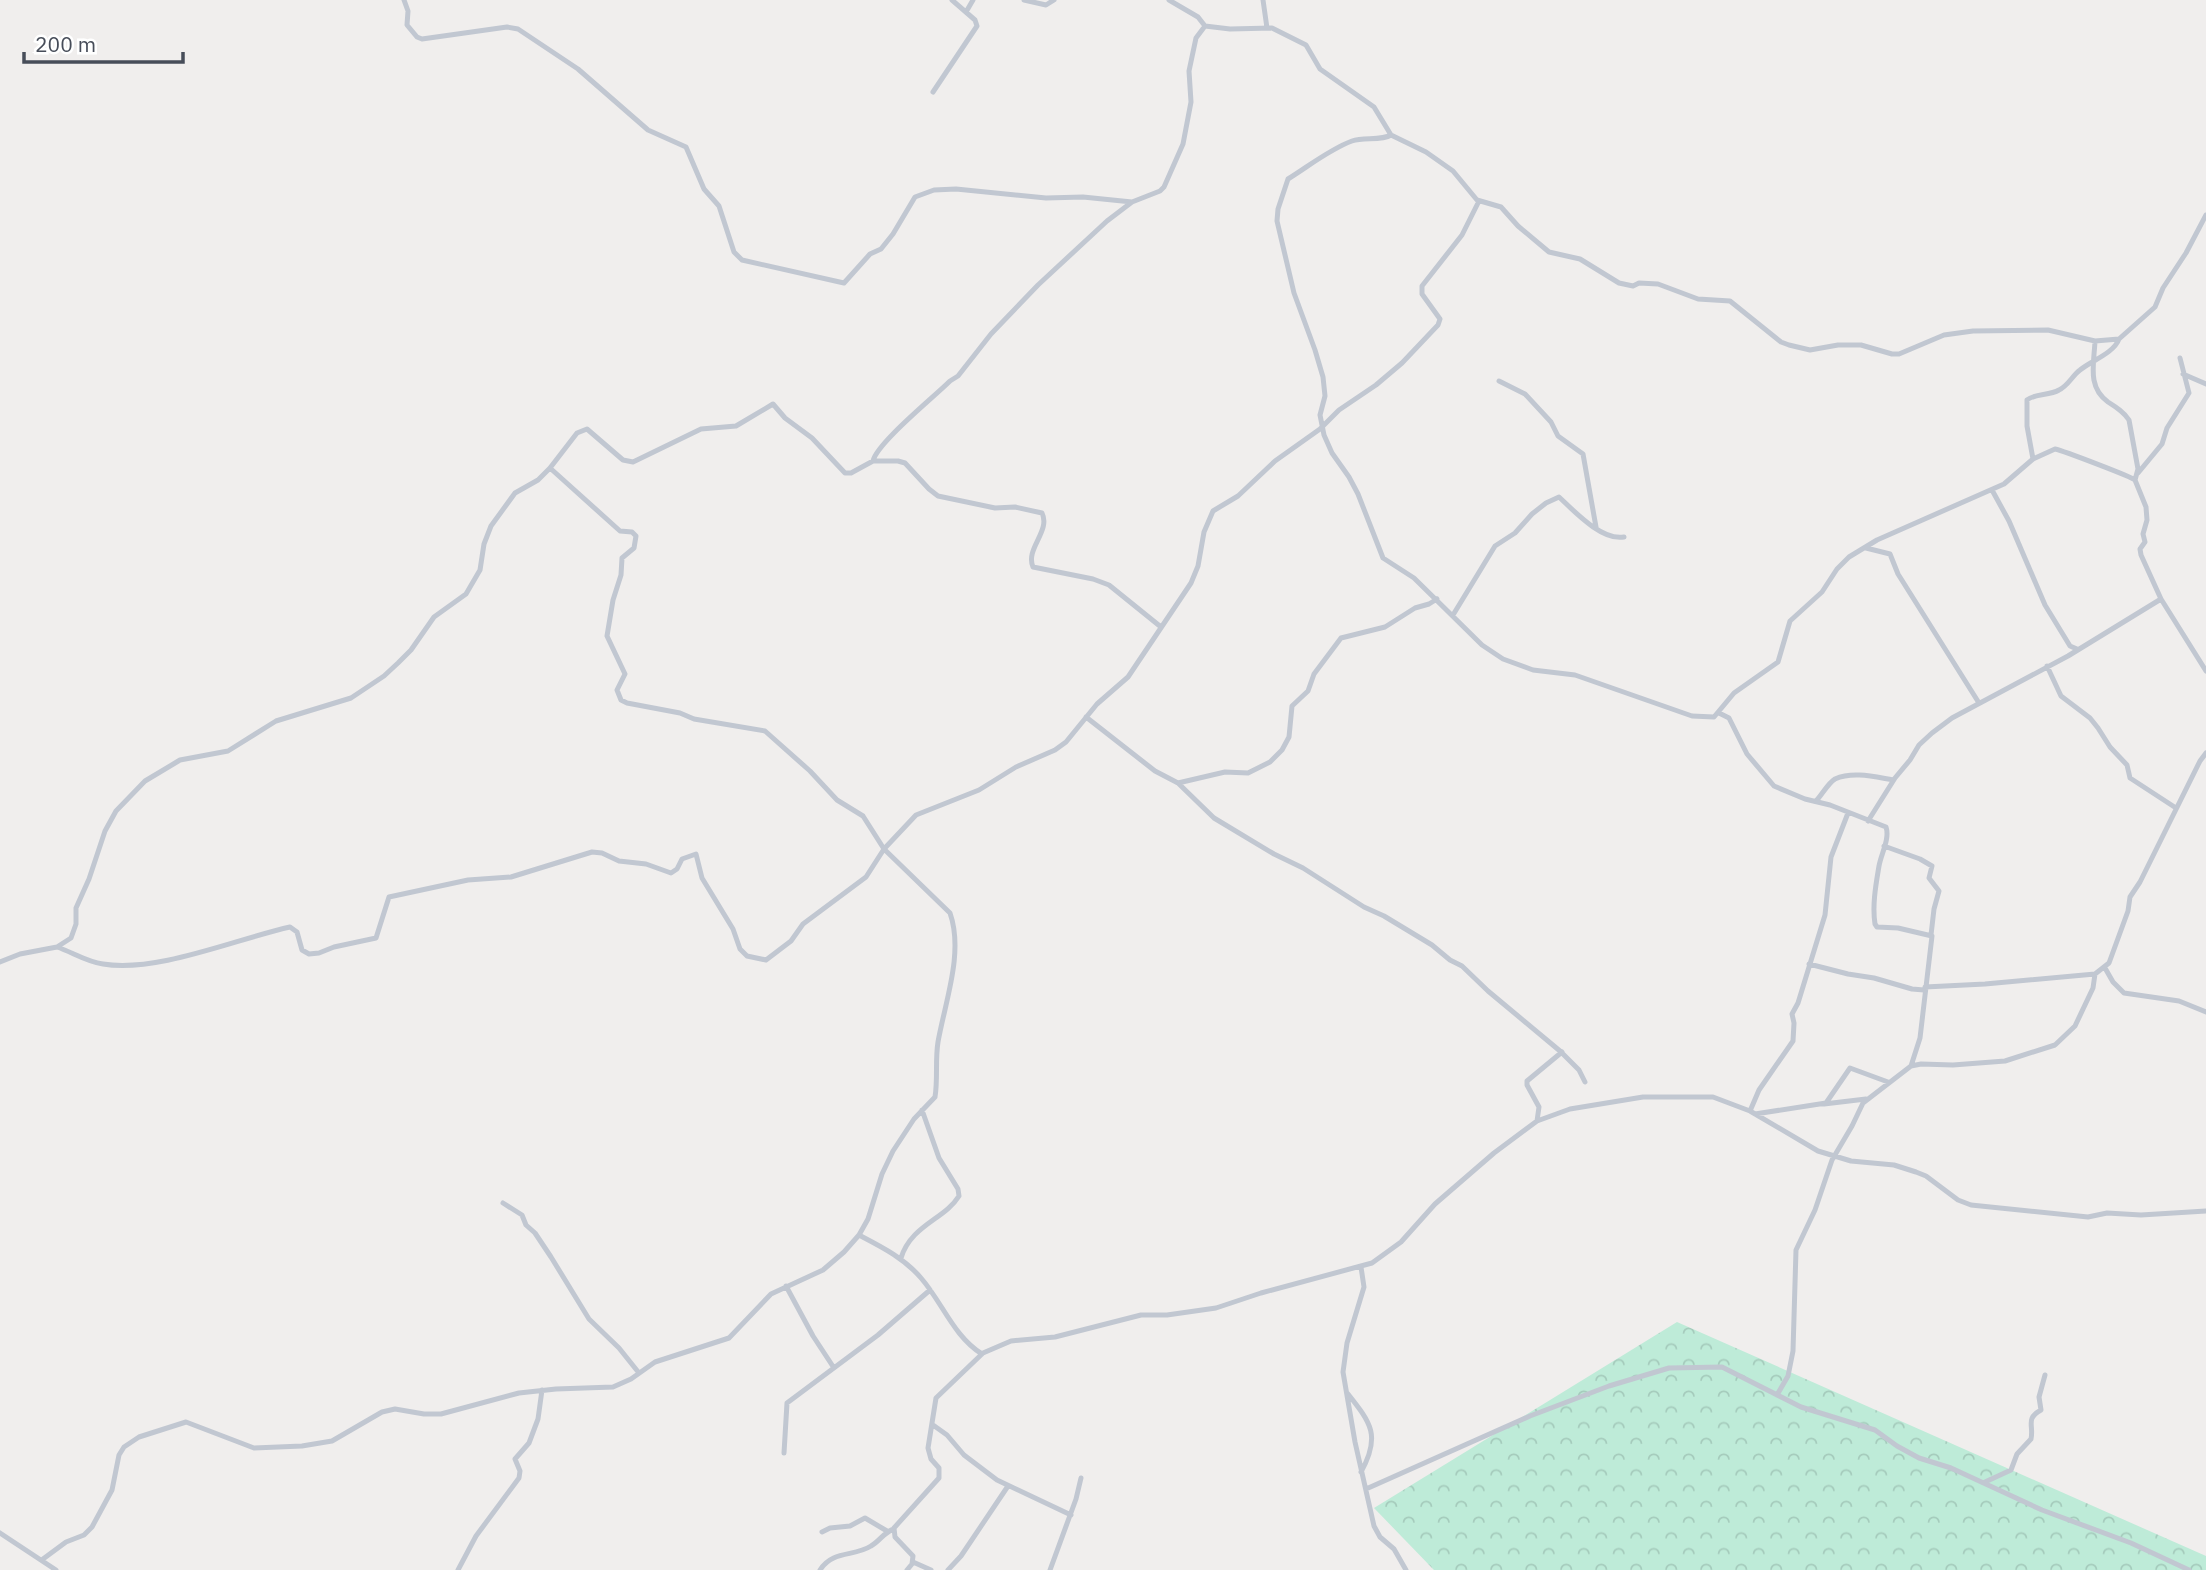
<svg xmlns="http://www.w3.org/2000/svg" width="2206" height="1570" viewBox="0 0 2206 1570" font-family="'IBM Plex Sans',sans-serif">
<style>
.forest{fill:url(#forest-crowns)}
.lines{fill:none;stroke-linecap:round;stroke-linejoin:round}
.minor{stroke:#c1c7d1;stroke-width:5}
</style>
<defs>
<pattern id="forest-crowns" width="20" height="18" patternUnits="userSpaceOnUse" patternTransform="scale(1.75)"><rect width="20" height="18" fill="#beebd8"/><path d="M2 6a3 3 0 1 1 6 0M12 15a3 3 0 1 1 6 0" fill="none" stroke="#a5cbbc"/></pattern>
</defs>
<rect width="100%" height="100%" fill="#f0eeed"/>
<path class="forest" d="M1677 1322 2206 1556V1570H1434L1374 1508Z"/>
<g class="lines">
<path class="minor" d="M404 0 408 11 407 25 417 37 422 39 507 27 518 29 578 69 648 130 686 147 704 189 719 206 734 252 742 260 844 283 870 254 881 249 893 234 915 197 934 190 956 189 1046 198 1083 197 1132 202
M1024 0 1046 5 1054 0
M1169 0 1198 17 1205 26 1230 29 1272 28 1306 45 1320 69 1374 107 1391 135 1426 152 1453 171 1477 200 1501 207 1518 226 1549 252 1580 259 1619 283 1633 286 1639 283 1658 284 1698 299 1730 301 1781 342 1789 345 1810 350 1838 345H1861L1892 354H1899L1944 335 1973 331 2048 330 2095 341 2119 339 2155 307 2163 288 2186 253 2206 215
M1263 0 1267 28
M966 12 973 0
M933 92 977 26 975 20 952 0
M1391 135C1381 141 1364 137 1352 141 1330 149 1309 166 1288 179L1278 209 1277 221 1294 293 1315 350 1323 377 1325 396 1320 415 1324 435 1332 453 1349 477 1358 494 1383 558 1414 578 1482 645 1503 659 1533 670 1575 675 1692 716 1714 717 1734 693 1778 662 1790 621 1822 592 1837 569 1849 557 1877 540 2004 484 2033 459 2055 449C2064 451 2132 477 2135 480L2146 507 2147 520 2143 534 2145 542 2140 549 2141 555 2161 599 2206 671
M2095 341C2094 364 2087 387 2108 402 2116 407 2124 412 2129 420L2138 469 2135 480
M2183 374 2206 384
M1499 381 1525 394 1551 422 1558 436 1583 454 1596 527
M2033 459 2027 426V400C2035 393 2049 396 2059 390 2068 386 2072 376 2080 370 2091 361 2114 353 2119 339
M873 461C877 443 934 397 950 381L958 376 991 334 1038 285 1107 221 1132 202 1160 191 1164 187 1183 144 1191 102 1189 71 1196 38 1205 26
M2138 473 2162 444 2167 428 2189 393 2180 358
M1992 490 2009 521 2045 605 2070 646 2077 649
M1866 548 1890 554 1898 574 1979 703
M1453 615 1495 546 1515 533 1532 514 1546 503 1559 497C1575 512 1602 541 1624 537
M2047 666 2061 696 2090 718 2098 728 2110 747 2127 765 2130 778 2176 808
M1719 713 1729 718 1747 754 1774 786 1805 799 1830 805 1886 827C1890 839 1881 854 1879 866 1876 884 1872 905 1875 924L1877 927 1898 928 1932 936 1920 1038 1911 1066
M1086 717 1155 771 1178 783 1214 818 1274 854 1303 868 1364 907 1384 916 1432 945 1450 960 1462 966 1488 991 1560 1051 1579 1070 1585 1082
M1178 783 1225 772 1248 773 1270 762 1282 750 1289 737 1292 706 1308 691 1314 674 1341 638 1385 627 1415 608 1429 604 1437 599
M1816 801C1822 795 1828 783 1835 779 1853 771 1875 777 1893 780
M1868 821 1895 778 1910 760 1919 745 1932 733 1952 718 2068 656 2161 599
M1884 846 1920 859 1932 866 1929 878 1939 891 1934 909 1931 935
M57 947C72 952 87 962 103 964 157 973 236 939 290 927L297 932 302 950 309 954 319 953 334 947 376 938 389 897 468 880 511 877 592 852 602 853 619 861 646 864 671 873 677 869 682 859 696 854 702 878 733 929 740 949 747 956 766 960 791 941 803 924 866 877 884 849 916 815 979 790 1016 767 1055 750 1066 742 1097 704 1128 677 1191 583 1198 566 1204 532 1213 511 1238 496 1275 461 1320 429 1339 410 1376 385 1402 363 1438 325 1440 319 1422 294V286L1462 235 1479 201
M0 962 20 954 57 947 71 938 76 924V908L89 879 105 831 116 811 145 781 180 760 228 751 276 721 351 698 384 676 398 663 411 650 434 617 466 594 480 570 484 544 491 526 515 493 538 480 550 468 577 433 587 429 623 460 633 462 701 429 736 426 773 404 785 418 812 438 845 473H851L873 461H898L905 463 929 489 938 496 995 508 1015 507 1042 513C1051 531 1025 549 1033 567L1093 579 1109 585 1161 627
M1809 964 1848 974 1874 978 1912 989 1924 990
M2105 968 2113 982 2124 993 2179 1001 2206 1012
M1925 987 1985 984 2095 974
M1824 1104 1866 1099
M1750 1111 1759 1090 1793 1041 1794 1023 1792 1014 1798 1003 1825 915 1831 857 1848 813
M1755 1114 1826 1103 1850 1068 1888 1082
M1537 1121 1539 1107 1527 1085V1081L1562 1052
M503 1203 522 1215 526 1225 535 1233 551 1257 589 1319 619 1348 639 1373
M859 1235C882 1247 904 1258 921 1278 942 1302 954 1337 982 1354
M901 1258C911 1225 945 1219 959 1196L958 1189 939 1158 922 1110
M1361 1267 1364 1287 1347 1343 1343 1372 1355 1442 1374 1526 1380 1537 1394 1549 1406 1570
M786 1286 813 1336 834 1368
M1348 1394C1371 1423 1381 1436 1361 1472
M1777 1395 1788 1376 1793 1351 1796 1250 1815 1210 1832 1160 1852 1126 1863 1103 1911 1066 1921 1064 1953 1065 2005 1061 2055 1045 2075 1026 2093 988 2095 974 2109 963 2128 911 2130 897 2140 882 2200 761 2206 753
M933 1425 947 1435 964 1455 997 1480 1071 1515
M784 1453 787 1403 878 1335 930 1290
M1985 1482 2011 1470 2017 1454 2031 1439C2034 1425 2025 1419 2041 1410L2039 1397 2045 1375
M1366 1489 1530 1416 1609 1386 1669 1368 1722 1367 1801 1407 1875 1430 1897 1446 1919 1458 1951 1468 2042 1510 2131 1543 2189 1570
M822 1532 830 1528 850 1526 865 1518 887 1531
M0 1533 56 1570
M43 1559 66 1542 84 1535 92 1527 112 1490 119 1455 124 1447 139 1437 186 1422 254 1448 302 1446 332 1441 382 1412 395 1409 424 1414H441L519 1393 556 1389 613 1387 631 1379 655 1362 729 1338 771 1294 823 1270 844 1252 859 1235 868 1219 882 1174 893 1151 914 1119 935 1097C938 1079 935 1060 938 1042 945 1002 964 953 950 913L884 849 863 816 837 800 810 771 765 731 694 719 680 713 627 703 621 700 617 690 625 674 607 636 613 600 621 575 622 558 634 548 636 536 632 532 620 531 550 468
M913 1562 931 1570
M458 1570 476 1536 519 1478 520 1471 515 1459 529 1443 538 1419 542 1390
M820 1570C833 1550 854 1557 871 1546 880 1541 884 1532 894 1529
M907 1570 912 1564 913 1556 895 1537 894 1528 939 1478V1468L931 1459 928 1448 936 1398 983 1353 1011 1341 1055 1337 1141 1315H1167L1216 1308 1261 1293 1372 1263 1401 1242 1435 1204 1494 1153 1537 1121 1570 1109 1643 1097H1713L1750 1111 1818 1151 1851 1161 1894 1165 1916 1172 1926 1176 1958 1200 1971 1205 2088 1217 2107 1213 2141 1215 2206 1211
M948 1570 961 1556 1008 1486
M1050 1570 1076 1499 1081 1478"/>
</g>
<path d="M24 52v10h159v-10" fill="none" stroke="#474d59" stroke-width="3.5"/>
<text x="35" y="52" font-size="21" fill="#474d59" stroke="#ffffff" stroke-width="5" paint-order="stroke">200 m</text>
</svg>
